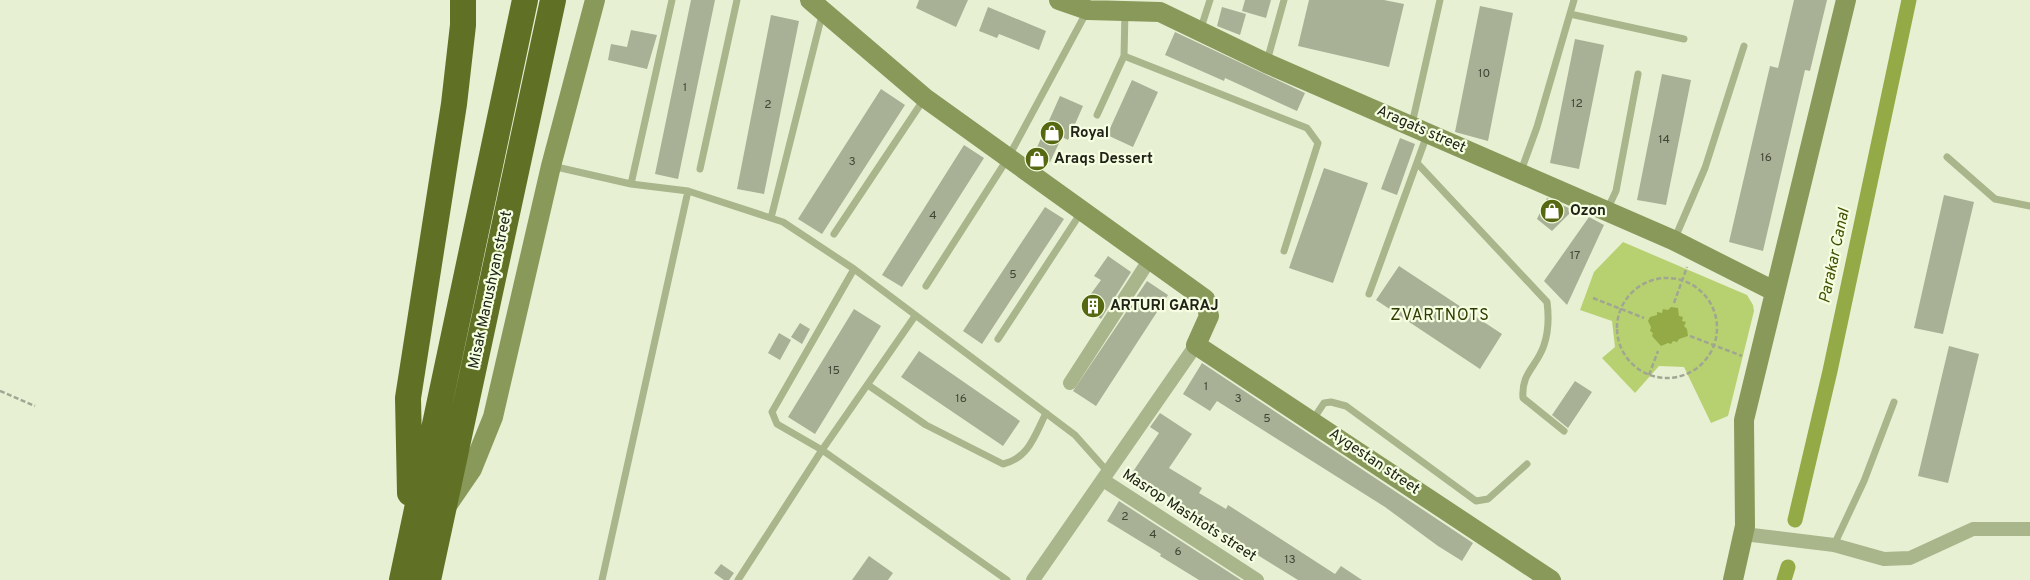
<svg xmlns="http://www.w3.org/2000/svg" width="2030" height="580" viewBox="0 0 2030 580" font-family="Overpass,sans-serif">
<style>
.green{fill:#b8d170}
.water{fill:#93aa46}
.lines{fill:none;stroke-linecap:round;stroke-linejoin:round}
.canal{stroke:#93aa46;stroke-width:15}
.building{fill:#a8b095}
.path{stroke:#a0a691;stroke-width:2.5;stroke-dasharray:5 2.5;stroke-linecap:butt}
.lane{stroke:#a9b58b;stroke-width:7}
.street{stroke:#a9b58b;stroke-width:14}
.secondary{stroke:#88995a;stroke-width:20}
.highway{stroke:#607125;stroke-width:26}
.labels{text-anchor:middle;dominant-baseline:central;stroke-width:4.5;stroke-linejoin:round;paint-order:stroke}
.number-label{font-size:12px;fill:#424637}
.street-label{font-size:15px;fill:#202318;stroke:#f5fee1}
.poi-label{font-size:15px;font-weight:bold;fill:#202318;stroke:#f5fee1;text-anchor:start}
.water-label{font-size:16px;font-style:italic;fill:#414f01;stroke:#f5fee1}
.neighbourhood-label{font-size:16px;letter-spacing:1px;fill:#2f3a00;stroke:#f5fee1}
</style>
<rect width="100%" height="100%" fill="#e8f0d4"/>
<path class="green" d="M1623 242 1747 295 1753 305 1754 311 1728 416 1711 423 1684 367 1659 366 1635 393 1602 358 1615 347 1612 321 1580 310 1594 272Z"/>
<path class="water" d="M1671 307 1678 308 1679 316 1683 317 1682 321 1686 322 1684 326 1687 329 1688 336 1679 339 1677 342 1673 341 1671 344 1668 343 1661 346 1652 336 1653 333 1650 331 1651 327 1648 321 1650 317 1657 315V312L1662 313 1663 309 1668 310Z"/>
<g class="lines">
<path class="canal" d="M1795 520 1830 371 1909 0
M1784 580 1788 567"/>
</g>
<path class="building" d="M691 0H715L678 179 655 174Z
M919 0H968L956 27 916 8Z
M1245 0H1271L1266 18 1242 11Z
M1309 0H1384L1404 4 1389 67 1298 46Z
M1794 0H1827L1810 71 1805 70 1763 251 1729 242 1770 66 1778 68Z
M1480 6 1513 13 1488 141 1455 132Z
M988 7 1046 31 1039 50 999 34 997 38 979 31Z
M1222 7 1246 14 1240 35 1217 26Z
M771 15 799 21 764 194 737 189Z
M631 30 657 35 647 69 608 60 611 44 627 47Z
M1175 32 1305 93 1297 111 1225 78 1224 81 1165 55Z
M1575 39 1604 45 1579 169 1550 163Z
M1662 74 1691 80 1666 205 1637 200Z
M1132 80 1158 92 1133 147 1107 135Z
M881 89 905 105 822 234 798 219Z
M1060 96 1083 106 1068 140 1062 137 1050 162 1034 154Z
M1400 138 1415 144 1397 195 1381 189Z
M964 145 984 158 902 287 882 275Z
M1324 168 1368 183 1333 283 1289 268Z
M1944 195 1974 202 1943 334 1914 328Z
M1547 198 1573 210 1552 231 1537 219Z
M1045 207 1064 219 982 344 963 331Z
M1589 217 1604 225 1567 305 1544 281Z
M1108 256 1131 272 1101 319 1082 306 1101 280 1094 276Z
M1399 266 1502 334 1480 369 1376 300Z
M1147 281 1168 295 1096 406 1073 391Z
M854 309 881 326 815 434 788 417Z
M800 323 810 329 802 344 791 337Z
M779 333 791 340 780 360 768 353Z
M1949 346 1979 354 1948 483 1918 476Z
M919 351 1020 421 1003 446 901 377Z
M1202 363 1473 543 1462 561 1438 546 1385 507 1217 401 1210 411 1183 394Z
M1575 381 1592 392 1568 428 1552 415Z
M1160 413 1192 434 1169 468 1202 488 1199 493 1226 509 1228 505 1335 574 1341 566 1362 580H1298L1214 528 1215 527 1132 473 1159 433 1150 427Z
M1119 501 1241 580H1199L1160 556 1161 554 1107 521Z
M869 556 893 573 888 580H852Z
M721 564 734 573 729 580H724L714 573Z"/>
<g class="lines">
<path class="path" d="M1617 328a50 50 0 1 1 100 0a50 50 0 1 1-100 0Z
M1593 298 1644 318
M1674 303 1687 267
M1690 336 1742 356
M1649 375 1658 351
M0 391 35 406"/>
<path class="lane" d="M1570 14 1684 39
M1200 31 1210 0
M1124 56 1307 128 1318 143 1284 251
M1267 61 1284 0
M1097 115 1124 56 1125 12
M1412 124 1440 0
M1947 157 1995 199 2030 206
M1417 163 1547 302C1549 317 1549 330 1544 345 1537 367 1521 372 1523 398L1564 431
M552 166 631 184 688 191 783 222 854 269 1075 435 1107 471
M700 169 737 0
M1521 171 1537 127 1574 0
M631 184 672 0
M1607 210 1616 191 1638 74
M771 218 822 15
M834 234 924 99
M1675 238 1705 168 1744 46
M854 269 772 412 777 424 822 450 1007 580
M926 286 1008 158 1086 13
M1369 294 1427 135
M998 339 1082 211
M868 385 926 425 1003 464C1029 458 1035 435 1046 413
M1312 421 1324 403 1331 402 1346 406 1476 501 1488 499 1527 464
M1834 545 1864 481 1894 402
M602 580 688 191
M738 580 822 450 915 316"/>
<path class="street" d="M1070 383 1150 259
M1103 480 1257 580
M1744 534 1834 545 1884 559 1910 558 1973 529H2030
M1033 580 1196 345"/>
<path class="secondary" d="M810 0 925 98 1205 299 1209 316 1196 345 1551 580
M1059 0 1088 10 1160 12 1266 63 1673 240 1774 291
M448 504 472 469 493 417 551 166 595 0
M1733 580 1745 526 1744 420 1846 0"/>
<path class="highway" d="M410 493 408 398 454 104 463 25V0
M402 580 525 0
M428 580 553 0"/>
</g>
<defs>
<g id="shop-disc" transform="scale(1.25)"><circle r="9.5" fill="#576813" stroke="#f5fee1"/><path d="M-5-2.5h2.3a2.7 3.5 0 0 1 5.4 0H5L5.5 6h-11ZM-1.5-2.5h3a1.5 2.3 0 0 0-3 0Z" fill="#fff"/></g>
<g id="building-disc" transform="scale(1.25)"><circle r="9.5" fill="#576813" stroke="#f5fee1"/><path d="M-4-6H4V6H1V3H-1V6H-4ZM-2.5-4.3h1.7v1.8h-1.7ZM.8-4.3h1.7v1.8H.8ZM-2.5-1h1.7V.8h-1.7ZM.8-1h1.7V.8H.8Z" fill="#fff"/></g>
</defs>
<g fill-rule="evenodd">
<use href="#shop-disc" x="1052" y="133"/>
<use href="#shop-disc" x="1037" y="159"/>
<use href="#shop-disc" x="1552" y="211"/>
<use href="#building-disc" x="1093" y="306"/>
</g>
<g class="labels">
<g class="number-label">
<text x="1484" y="74">10</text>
<text x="685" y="88">1</text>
<text x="1577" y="104">12</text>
<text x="768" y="105">2</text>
<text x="1664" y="140">14</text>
<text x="1766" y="158">16</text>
<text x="852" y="162">3</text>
<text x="933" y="216">4</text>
<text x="1575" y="256">17</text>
<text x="1013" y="275">5</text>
<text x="834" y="371">15</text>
<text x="1206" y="387">1</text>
<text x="961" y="399">16</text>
<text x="1238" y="399">3</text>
<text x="1267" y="419">5</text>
<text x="1125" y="517">2</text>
<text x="1153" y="535">4</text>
<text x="1178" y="552">6</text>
<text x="1290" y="560">13</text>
</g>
<g class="street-label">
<text transform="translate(1421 130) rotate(24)">Aragats street</text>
<text transform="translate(491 290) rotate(-78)">Misak Manushyan street</text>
<text transform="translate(1374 462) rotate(34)">Aygestan street</text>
<text transform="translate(1189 516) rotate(33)">Masrop Mashtots street</text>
</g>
<g class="poi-label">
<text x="1070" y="133">Royal</text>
<text x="1054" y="159">Araqs Dessert</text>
<text x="1570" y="211">Ozon</text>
<text x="1110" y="306">ARTURI GARAJ</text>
</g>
<g class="water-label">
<text transform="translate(1835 256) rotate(-78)">Parakar Canal</text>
</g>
<g class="neighbourhood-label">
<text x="1440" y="316">ZVARTNOTS</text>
</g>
</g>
</svg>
